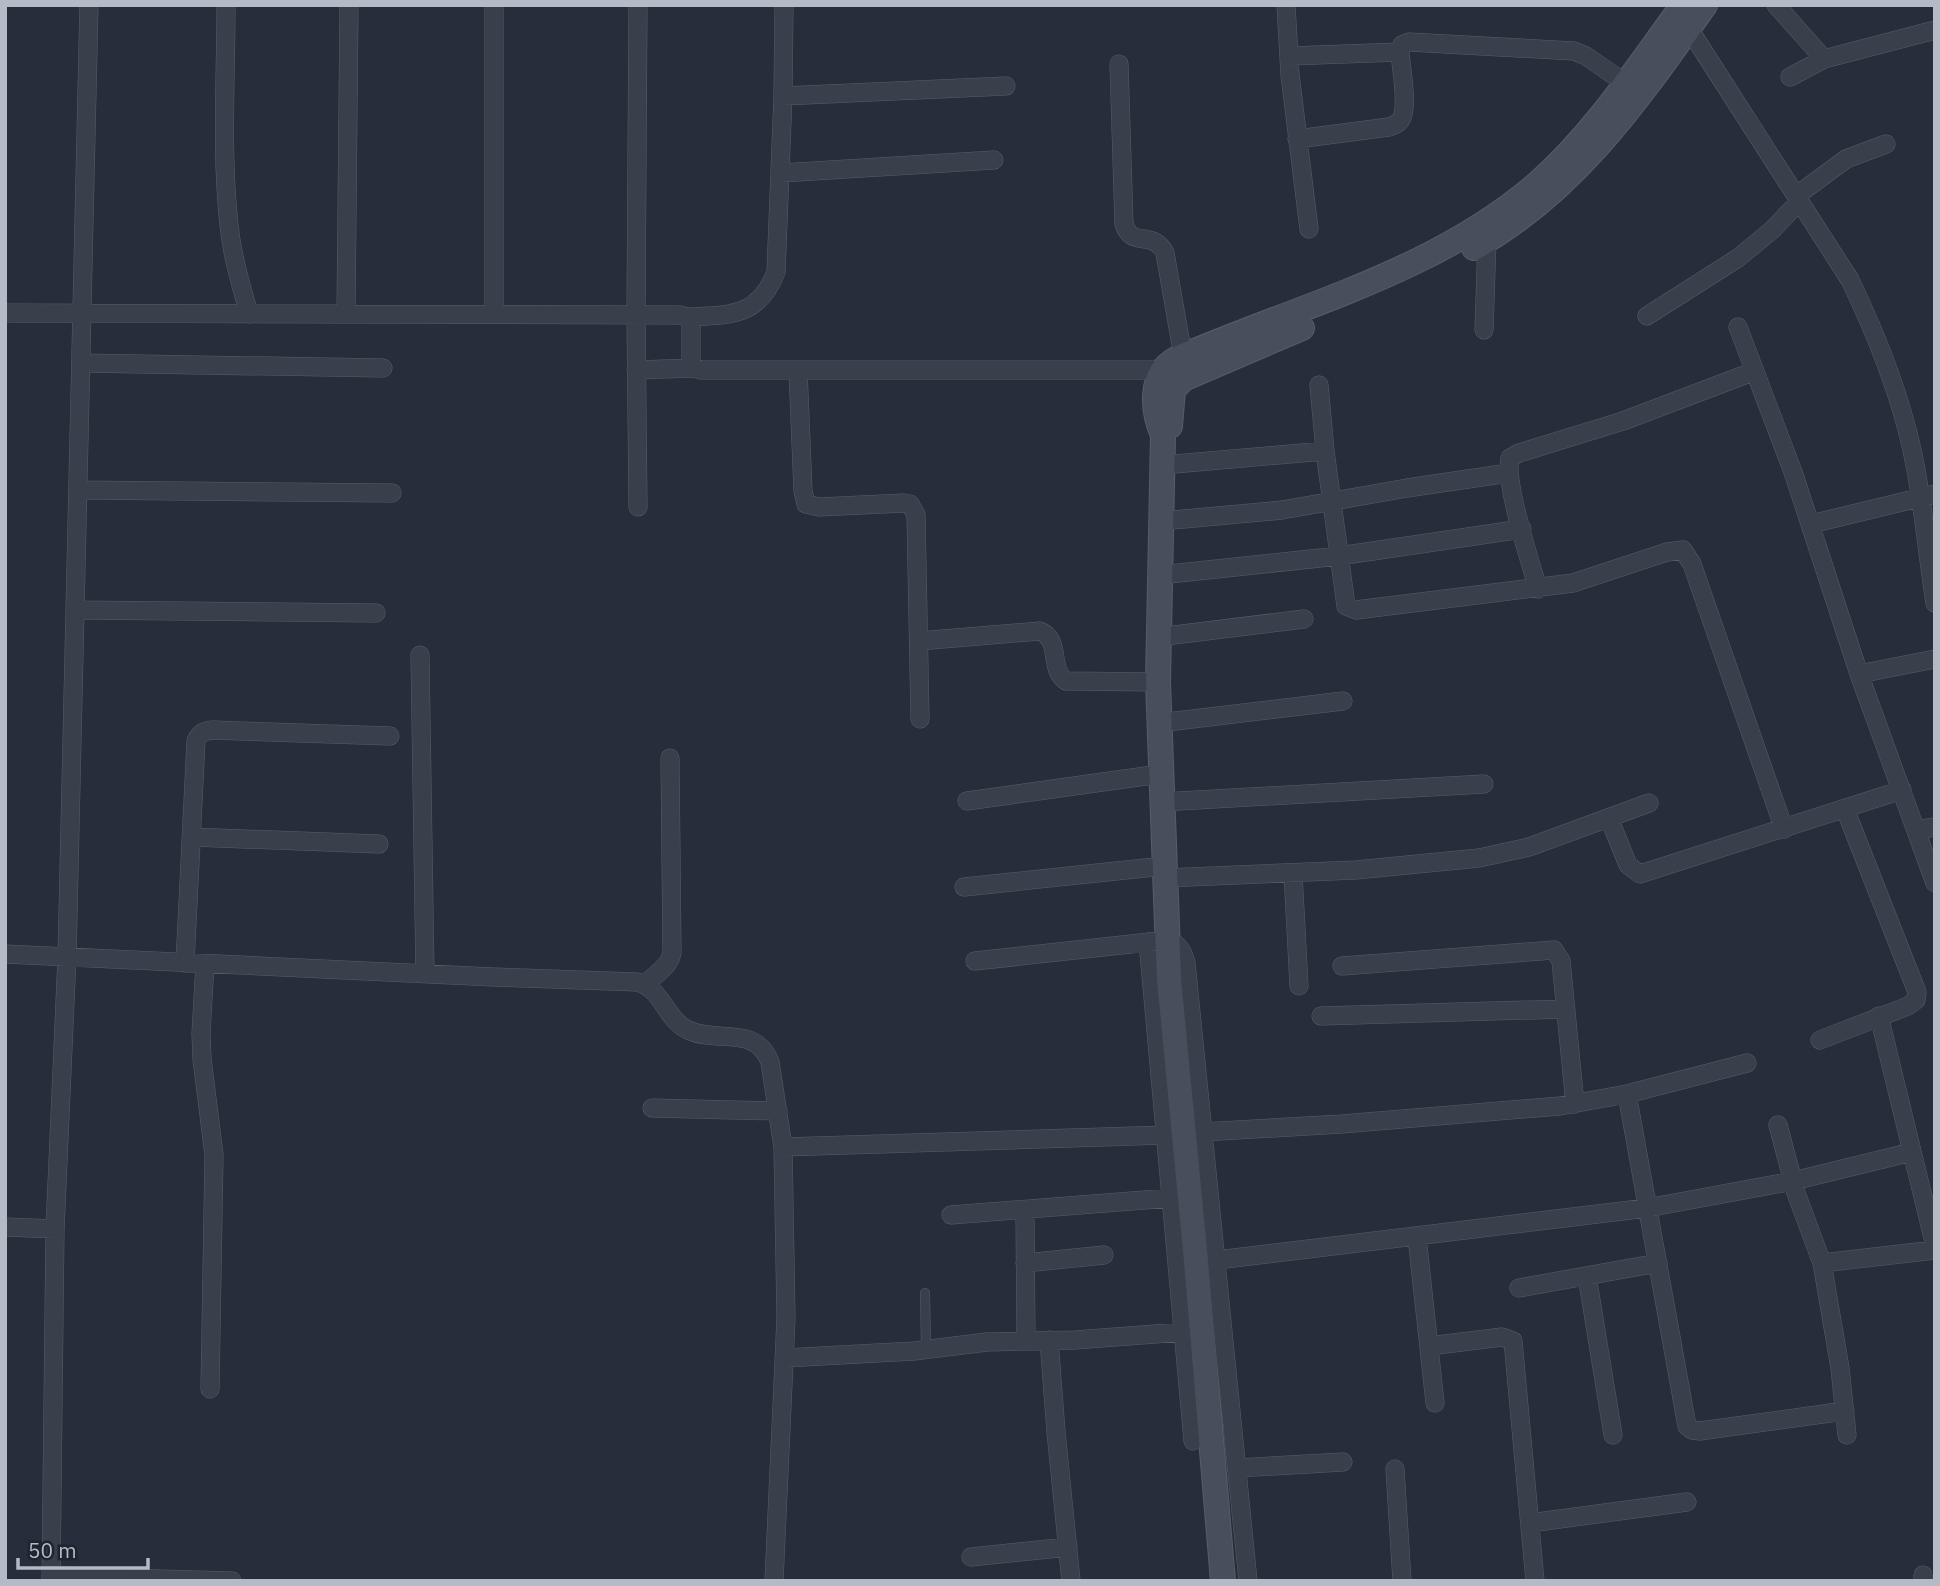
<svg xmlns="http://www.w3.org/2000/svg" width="1940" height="1586" viewBox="0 0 1940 1586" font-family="'IBM Plex Sans',sans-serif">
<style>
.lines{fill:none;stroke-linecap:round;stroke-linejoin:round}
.lane-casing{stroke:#575e68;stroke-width:10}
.street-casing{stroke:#575e68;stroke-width:19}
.secondary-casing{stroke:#575e68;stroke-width:26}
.lane{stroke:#38404b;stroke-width:9}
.street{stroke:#38404b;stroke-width:18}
.secondary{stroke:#474f5d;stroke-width:24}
</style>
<rect width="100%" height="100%" fill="#252e3a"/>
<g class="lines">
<g class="lane-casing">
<path id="lane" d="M925 1293 926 1349"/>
</g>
<g class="street-casing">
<path id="street" d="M226 5C226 78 221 153 229 225 232 256 241 285 249 314
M494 5V314
M1286 5 1290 75 1309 229
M1776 5 1824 59
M1684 21 1850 280C1876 334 1899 391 1912 450 1923 500 1927 552 1935 603
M1289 56 1400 52
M1119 64 1124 224C1132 249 1153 229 1165 253L1183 356
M1790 77 1824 59 1935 30
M783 96 1006 86
M1297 139 1389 127C1395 125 1400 123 1402 117 1408 103 1401 68 1400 52L1402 45 1409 42 1574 51 1586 56 1625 83
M781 173 994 160
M1796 196 1846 159 1886 144
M5 313 680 315 687 317 691 322V362L694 368 701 370H1161L1171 373
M346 314 349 5
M1647 316 1738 258 1772 230 1799 202
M687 317C730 315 759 317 776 272L783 96 784 5
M1738 327 1793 472 1859 674 1935 883
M1484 330 1487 240
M81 363 383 368
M636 370 694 368
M798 370 803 491 806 504 819 507 904 503 910 504 916 515 920 719
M1319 385 1325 451 1346 606 1356 610 1573 583 1667 552 1683 550 1692 564 1784 829
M1163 465 1325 451
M78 490 392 493
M638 507 636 315 638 5
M1162 521 1282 510 1407 488 1509 473
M1811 524 1935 494
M1160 575 1339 556 1522 529
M1538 589C1530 561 1504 482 1510 458L1519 453 1623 421 1755 371
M75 610 376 613
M1158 637 1304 619
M919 641 1040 631C1062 640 1048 669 1066 681L1158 682
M420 655 425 974
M1859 674 1935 659
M1159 723 1343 701
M967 801 1160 774
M1161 802 1484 784
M1609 818 1628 865 1640 874 1902 790
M1916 830 1935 827
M192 837 379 844
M1293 873 1299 986
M1165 878 1356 870 1479 858 1529 847 1649 803
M964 887 1164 866
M1148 942 1193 1441
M5 954 493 977 637 982C662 988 666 1020 688 1030 718 1044 755 1024 770 1062L783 1147 786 1318 774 1581
M975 961 1168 940C1179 945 1183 951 1186 963L1248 1581
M185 963 196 741C200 732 204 731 213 730L390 736
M205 964 201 1033 202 1059 214 1155 210 1389
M1342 966 1554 950 1561 961 1575 1104
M645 984C656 974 669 967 672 953L670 758
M1321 1016 1565 1009
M1879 1016 1935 1246
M1820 1040 1908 1006 1916 1000 1917 992 1845 809
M1627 1094 1687 1426 1692 1430 1700 1431 1845 1411
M652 1108 778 1111
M1778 1125 1796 1193 1822 1263 1840 1368 1847 1435
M1202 1132 1342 1124 1560 1106 1627 1094 1747 1063
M783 1147 1166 1135
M1025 1210 1026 1341
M951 1215 1170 1198
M5 1227 55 1229
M1417 1237 1435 1403
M1217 1260 1647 1208 1793 1181 1912 1152
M1025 1263 1104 1255
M1822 1263 1935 1250
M1587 1276 1613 1435
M1519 1288 1658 1263
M1049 1340 1056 1432 1071 1581
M1429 1346 1502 1337 1513 1341 1535 1581
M785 1358 914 1351 987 1342 1075 1340 1182 1332
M1237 1468 1343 1462
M1395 1469 1402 1581
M1530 1523 1687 1502
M971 1557 1068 1547
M1923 1575V1581
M52 1576 232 1581
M51 1581 55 1229 67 957 89 5"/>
</g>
<g class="secondary-casing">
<path id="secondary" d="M1474 248C1575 192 1640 97 1705 5
M1170 426 1173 390 1183 379 1302 328
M1223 1581 1196 1261 1169 979 1158 682 1163 435C1152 410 1149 374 1176 359 1300 305 1434 273 1538 183 1595 133 1638 66 1683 5"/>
</g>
<use href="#lane" class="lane"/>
<use href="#street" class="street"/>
<use href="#secondary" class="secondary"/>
</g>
<rect width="1940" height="1586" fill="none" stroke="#b4bbc6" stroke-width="14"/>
<path d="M18 1558v10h130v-10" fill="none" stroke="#b4bbc6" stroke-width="3.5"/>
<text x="28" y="1558" font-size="21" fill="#b4bbc6" stroke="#1e252f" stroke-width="5" paint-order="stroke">50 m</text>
</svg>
